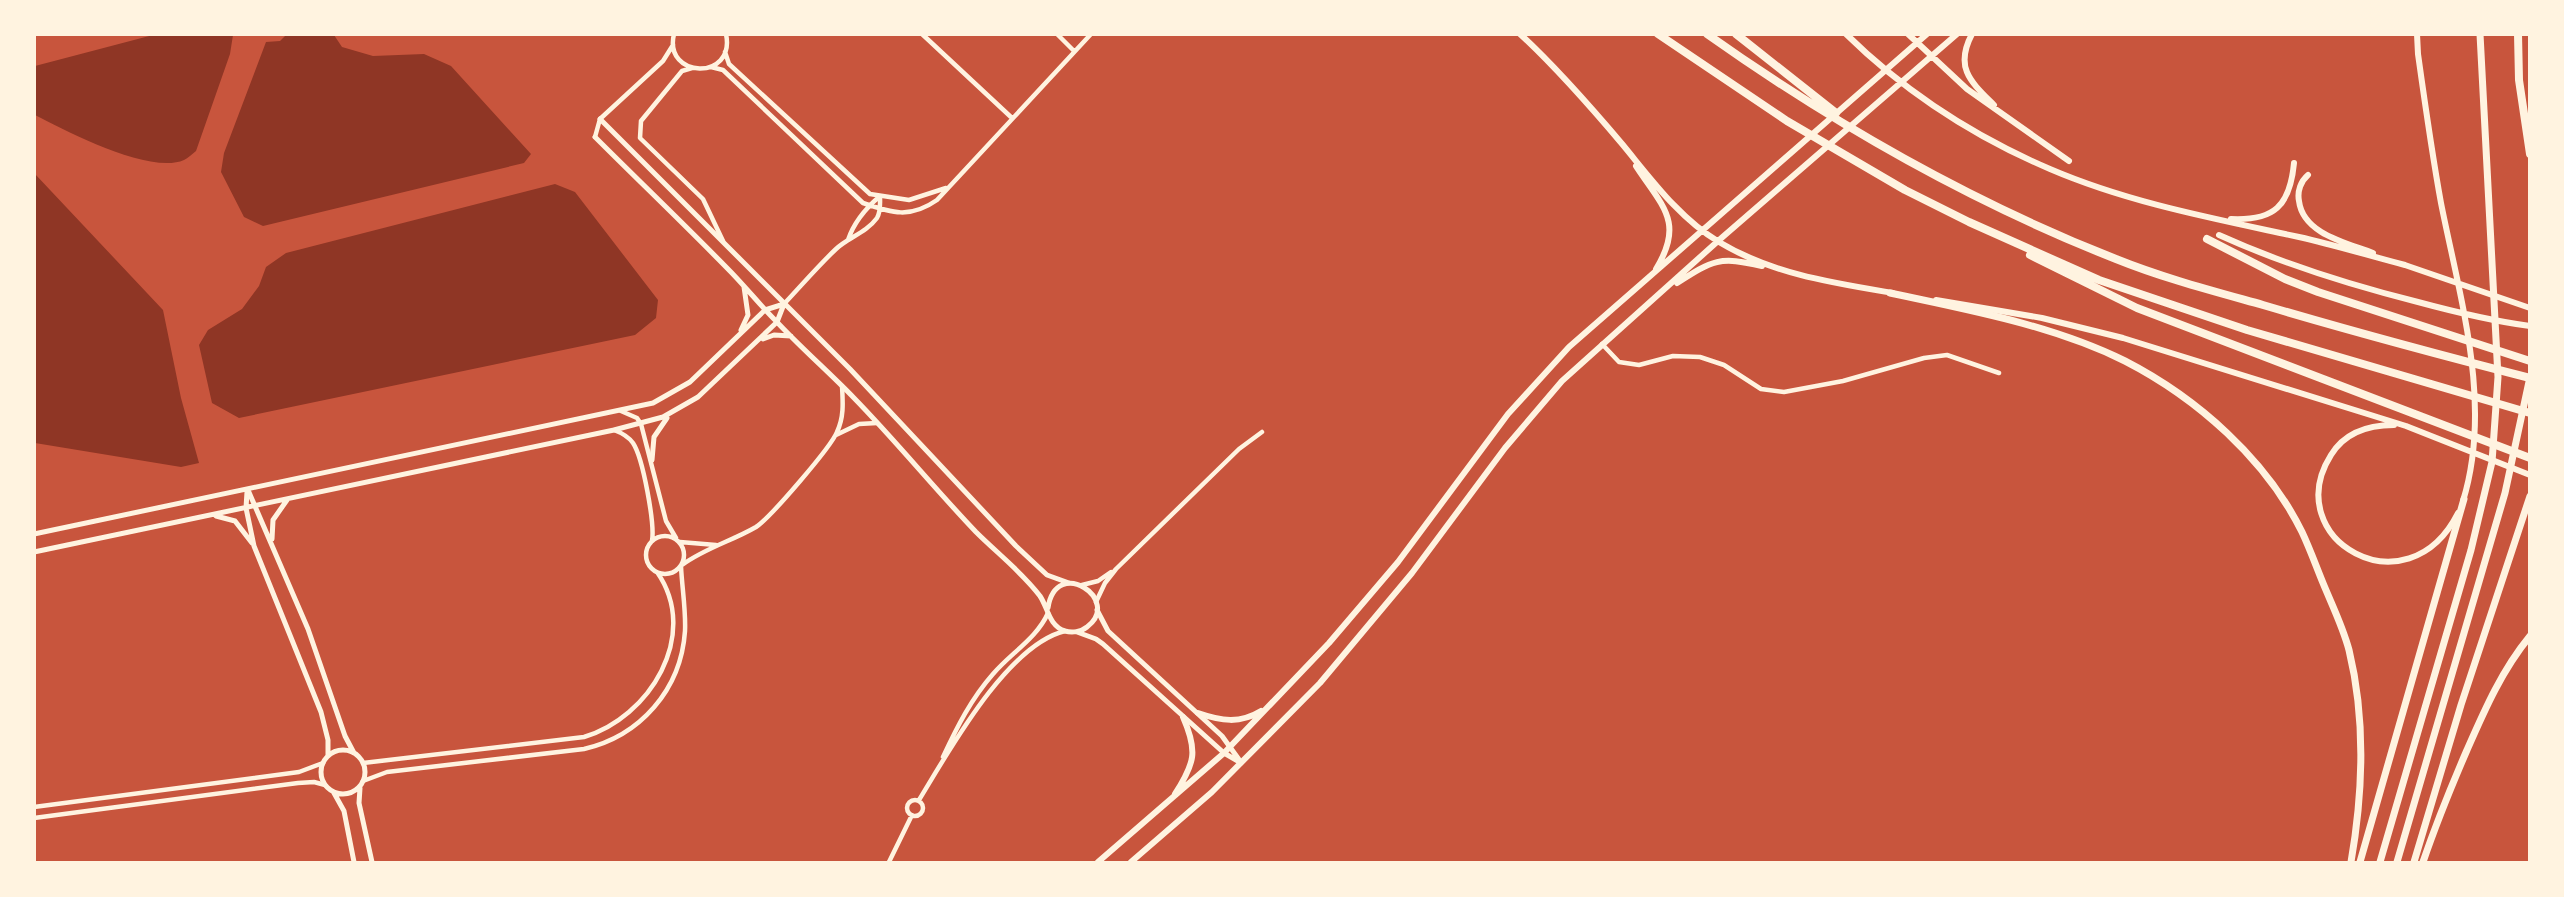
<svg xmlns="http://www.w3.org/2000/svg" width="2564" height="897" viewBox="0 0 2564 897" font-family="'Public Sans',sans-serif">
<style>
.water{fill:#8f3625}
.lines{fill:none;stroke-linecap:round;stroke-linejoin:round}
.minor{stroke:#fff3e0;stroke-width:4.5}
.tertiary{stroke:#fff3e0;stroke-width:5}
.secondary{stroke:#fff3e0;stroke-width:6}
.trunk{stroke:#fff3e0;stroke-width:7}
.motorway{stroke:#fff3e0;stroke-width:8}
</style>
<rect width="100%" height="100%" fill="#c8553d"/>
<path class="water" d="M153 35H233L230 54 196 151C192 154 188 158 184 160 150 175 66 131 35 115V66Z
M286 35H334L342 47 373 56 424 54 451 66 531 154 524 163 263 226 244 217 221 172 224 153 266 42 280 41Z
M35 174 163 310 181 398 199 463 181 467 35 443Z
M555 184 575 192 658 300 656 318 635 335 239 418 212 403 199 345 208 330 242 309 259 286 266 267 286 253Z"/>
<g class="lines">
<path class="minor" d="M674 34C663 79 736 81 726 34
M922 34 1012 118
M1057 34 1074 51
M725 52 729 64 870 194 909 200 946 188
M711 67 723 70 863 203C892 213 910 219 937 200L1091 34
M692 68 682 71 641 121 640 138 703 199 723 241
M595 137 600 119 663 61 673 45
M848 240C854 222 866 208 880 196
M784 304C801 286 818 266 836 249 849 237 866 233 877 218 881 211 880 204 880 196
M1602 344 1619 362 1639 365 1673 356 1700 357 1724 365 1761 389 1784 392 1843 381 1924 358 1947 355 1999 373
M621 411 637 418 641 424 666 521 676 538
M614 430C622 433 628 436 633 443 643 458 655 524 652 541
M836 435 859 424 877 423
M646 555a19 19 0 1 1 38 0a19 19 0 1 1-38 0Z
M680 542 716 545
M682 565C705 548 732 541 756 527 770 518 831 447 837 432 844 417 843 403 842 386
M1082 585 1098 581 1111 572
M1096 602 1105 583 1116 569 1239 449 1262 432
M943 757C957 727 971 699 993 674 1011 653 1037 638 1048 613
M363 763 584 737C649 718 701 635 657 572
M363 781 387 772 584 749C640 736 681 690 685 631 686 610 682 588 681 566
M907 808a8 8 0 1 1 16 0a8 8 0 1 1-16 0Z
M919 800C949 751 1007 645 1065 631
M34 807 299 772 323 763
M34 818 298 783 314 782 325 785
M889 862 912 815"/>
<path class="tertiary" d="M600 119 850 369 1016 546 1047 575 1069 583
M595 137C639 181 684 224 727 268 744 285 759 304 776 321 801 348 829 372 854 398 896 441 934 488 976 532 997 553 1022 572 1040 596 1048 608 1049 626 1065 631 1072 633 1081 632 1087 627 1123 600 1056 555 1048 608
M741 330 748 315 744 287
M763 339 774 335 791 336
M652 460 654 437 667 418
M248 490 308 629 345 736 354 753
M247 492 246 508 254 546 321 712 328 740V755
M216 516 235 521 252 543
M34 534 653 403 690 382 765 310 784 304
M272 539 273 520 287 500
M34 552 614 430 663 417 698 397 777 322 784 304
M1097 610 1108 631 1222 736 1240 761
M1077 632 1096 639 1103 644 1224 753 1241 763
M321 772a22 22 0 1 1 44 0a22 22 0 1 1-44 0Z
M360 788 359 803 372 862
M334 793 344 811 354 862"/>
<path class="secondary" d="M1520 34C1557 68 1590 106 1623 145 1651 179 1680 219 1719 242 1772 274 1833 283 1893 293
M1846 34C1904 91 1975 137 2050 169 2129 203 2216 219 2299 237 2335 245 2370 256 2405 265
M1908 34 1967 89 2069 161
M1972 34C1954 68 1971 82 1994 105
M2417 34 2418 54C2425 104 2432 154 2441 203 2460 299 2493 404 2463 501
M1636 166C1662 206 1685 222 1656 269
M2308 175C2301 181 2297 191 2299 201 2303 234 2347 243 2373 253
M2231 219C2274 221 2290 206 2294 163
M2219 235C2283 264 2350 285 2418 302 2455 312 2492 321 2530 326
M2402 264 2530 308
M1677 283C1713 260 1719 256 1762 266
M1936 300 2042 318 2123 338 2406 426 2530 475
M2394 425C2368 425 2345 432 2331 455 2278 539 2407 614 2458 513
M1198 713C1221 721 1240 724 1261 711
M1175 794C1195 763 1198 751 1183 717
M1098 862 1224 753 1329 643 1398 562 1508 414 1569 347 1927 34
M1131 862 1212 792 1320 683 1412 573 1505 448 1562 381 1718 241 1957 34"/>
<path class="trunk" d="M1890 293C1969 310 2052 325 2125 361 2197 398 2266 459 2302 532 2310 549 2316 566 2323 583 2332 605 2343 627 2349 650 2366 720 2363 793 2351 862
M2360 862 2464 499
M2380 862 2471 550 2492 462 2498 377 2480 34
M2397 862 2505 493 2530 377
M2414 862 2461 705 2530 496
M2423 862C2436 824 2451 787 2467 750 2485 709 2502 670 2530 636"/>
<path class="motorway" d="M1658 34 1787 121 1905 190 1969 222 2099 280 2247 330 2530 413
M1707 34C1834 124 1971 202 2116 259 2163 278 2213 291 2263 305 2351 331 2440 355 2530 378
M1736 34 1836 113
M2518 34 2519 80 2530 154
M2207 239 2285 279 2318 292 2530 361
M2030 255 2137 308 2530 458"/>
</g>
<rect width="2564" height="897" fill="none" stroke="#fff3e0" stroke-width="72"/>
</svg>
